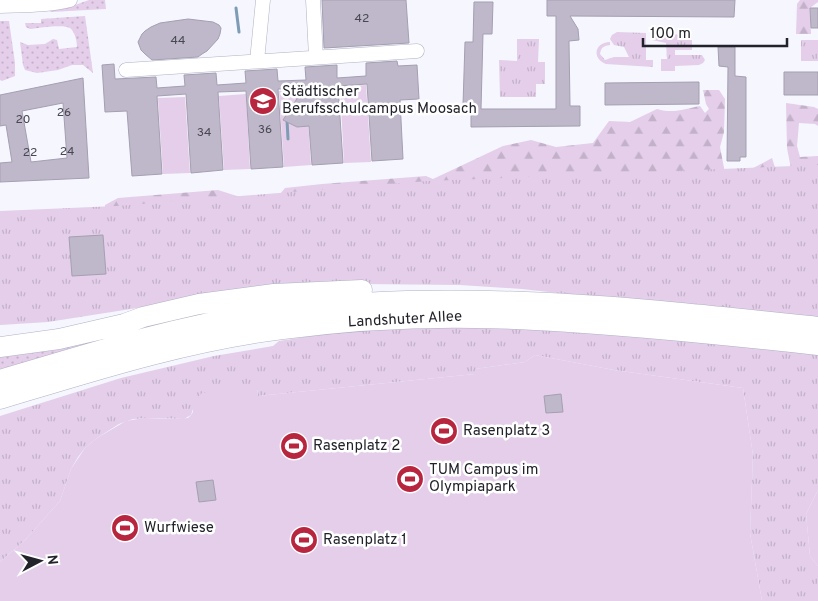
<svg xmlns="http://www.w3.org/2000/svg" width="818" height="601" viewBox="0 0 818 601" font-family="Overpass,sans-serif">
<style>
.grass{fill:url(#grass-dots)}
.forest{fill:url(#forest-firs)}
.park{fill:url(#park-tufts)}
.garden{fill:#e4ceea}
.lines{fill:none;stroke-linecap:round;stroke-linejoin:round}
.stream{stroke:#7e9db5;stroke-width:3}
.building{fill:#beb8ca;stroke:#a59fb1;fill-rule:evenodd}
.minor-casing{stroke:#b0b2c4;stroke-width:15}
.highway-casing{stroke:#b0b2c4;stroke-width:21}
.minor{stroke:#fff;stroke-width:14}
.highway{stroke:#fff;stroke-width:20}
.labels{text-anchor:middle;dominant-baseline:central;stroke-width:5;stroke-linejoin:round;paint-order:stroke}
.number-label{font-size:12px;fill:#494852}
.poi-label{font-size:15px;fill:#22232a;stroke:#fff;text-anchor:start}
.street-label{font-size:15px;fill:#22232a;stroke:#fff}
</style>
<defs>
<pattern id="grass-dots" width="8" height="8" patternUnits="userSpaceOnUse" patternTransform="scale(1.25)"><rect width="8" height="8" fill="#e4ceea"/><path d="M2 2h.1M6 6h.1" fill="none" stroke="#c3b1c9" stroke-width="1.8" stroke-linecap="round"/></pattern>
<pattern id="forest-firs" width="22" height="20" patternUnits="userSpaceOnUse" patternTransform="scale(1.25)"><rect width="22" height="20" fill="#e4ceea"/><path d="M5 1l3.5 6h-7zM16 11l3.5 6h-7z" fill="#c3b1c9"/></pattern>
<pattern id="park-tufts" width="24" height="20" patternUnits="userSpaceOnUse" patternTransform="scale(1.25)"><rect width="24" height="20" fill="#e4ceea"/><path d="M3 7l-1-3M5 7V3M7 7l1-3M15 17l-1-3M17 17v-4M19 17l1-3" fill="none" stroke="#c3b1c9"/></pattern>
</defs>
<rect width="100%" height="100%" fill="#f5f6fe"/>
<path class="grass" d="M89 0H105L106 9 50 12 52 9 67 8Z
M85 16 93 73 83 65H72L58 70 37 73 25 70 23 65 20 42 28 45 45 44 53 39 57 40 59 49 77 47C77 41 75 32 70 28 63 24 39 28 30 29L26 27 25 23H41V19Z
M0 21H9L15 63V76L2 81 0 80Z
M276 299 0 371V352L168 317Z"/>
<path class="forest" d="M800 0H818V2L810 8 811 34H796L797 4Z
M703 90H719L725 99 724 132 720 147 725 173 746 172 772 158 778 177 105 214V205L118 198 218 190 240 197 280 194 285 188 322 184 426 176 433 179 503 146 531 140 556 147 593 143 609 121 630 122 657 109C674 114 684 109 700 106L705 113 709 109 706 104Z
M786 103 814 107 818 109V126L815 124 799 123 797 146 800 157 818 156V178L792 174 787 148Z"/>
<path class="park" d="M617 32 646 33V60H653V67L606 64C591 58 595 42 610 42V45C604 46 601 47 600 54L605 60 614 57H629L624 47 614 45 610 39 612 35Z
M692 34V50H675V55H702L705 60 703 63 699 65 675 66V71H661V59H667L666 43 652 40 653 35Z
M517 39H539L538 62H545V84H536V97H500L499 60 517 61Z
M801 40H818V61H801Z
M818 165V322L522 289 460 285 363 284 137 308 48 322 0 325V211L116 206 428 181Z
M489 325 818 351V490L806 514 810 556 818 566V601H762L750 533 753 455 743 388 614 370 535 355 525 362 475 369V374L258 396 257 389 193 401V409L191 415 184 419 152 418 133 419 119 424 97 438 85 448 78 457 71 469 60 501 25 540 0 562V416L121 378 214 356 273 346 279 341 356 329Z"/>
<path class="garden" d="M366 85 371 162 344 163 340 87Z
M306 89 311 165 284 167 279 91Z
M246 94 250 169 224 170 219 96Z
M185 97 190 173 163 174 158 98Z
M535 355 614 370 743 388 753 455 750 533 762 601H0V562L25 540 60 501 71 469 85 448 97 438 126 421 144 418 177 419 188 418 191 415 193 412V401L202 393 257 388 258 396 475 374V369L525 362Z
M818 490V566L810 556 806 514Z"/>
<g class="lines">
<path class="stream" d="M236 8 239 32
M287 120 288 139"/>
</g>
<path class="building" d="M322 0H406L409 43 324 48Z
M547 0H735L734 17 570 16 578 29 579 40 569 41 570 106H580V126L471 127V105H463L465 42H473L474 2H493L492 34H483L481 109H556V16H547Z
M810 8H818V28H811Z
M188 19 213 22 219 25 221 28 220 34 218 39 207 51 202 54 198 57 152 60 145 54 141 50 138 42 142 34 145 31 151 27 160 23Z
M718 47H735V76L746 77V157H740V161H727L728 67 719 66Z
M397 61 398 66 417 65 419 99 400 100 403 159 372 161 367 84 338 86 343 163 312 165 309 126 297 127 283 120 304 88 278 89 283 167 251 169 246 91 218 92 223 170 191 173 186 94 157 96 162 174 132 176 127 111 105 112 102 65 114 64 115 79 156 77 157 88 185 86 184 75 216 73 217 85 246 83 245 71 277 69 278 81 306 80 305 67 337 65V78L366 76V63Z
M784 72H818V95H784Z
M83 78 89 178 0 182V163L12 162 6 125 0 126V95ZM63 103 67 158 31 162 22 111Z
M699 82V104L605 105V83Z
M103 235 106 274 72 276 69 237Z
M561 394 563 412 546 413 544 396Z
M213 480 216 500 199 502 196 482Z"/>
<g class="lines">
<g class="minor-casing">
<path id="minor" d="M313 0 316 57
M0 6C23 5 47 6 70 0
M257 61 263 0
M126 70 417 51"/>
</g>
<g class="highway-casing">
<path id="highway" d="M0 347 59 339 124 324 143 317 199 304 274 294 362 290
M0 380C93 352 186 323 283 310 461 288 640 308 818 327
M0 399C93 371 186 341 283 329 346 321 410 317 474 318 506 318 537 320 569 322 652 327 735 336 818 345"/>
</g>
<use href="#minor" class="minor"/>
<use href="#highway" class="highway"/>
</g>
<defs>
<g id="school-disc" transform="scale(1.4375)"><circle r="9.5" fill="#b7253f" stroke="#fff"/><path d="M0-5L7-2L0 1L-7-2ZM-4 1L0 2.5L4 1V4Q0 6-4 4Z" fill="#fff"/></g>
<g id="stadium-disc" transform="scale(1.4375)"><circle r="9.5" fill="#b7253f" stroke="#fff"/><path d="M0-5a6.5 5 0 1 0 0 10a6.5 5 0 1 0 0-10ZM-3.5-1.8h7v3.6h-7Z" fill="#fff"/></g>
</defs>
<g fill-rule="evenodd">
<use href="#school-disc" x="263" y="101"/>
<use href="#stadium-disc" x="444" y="431"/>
<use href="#stadium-disc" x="294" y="446"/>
<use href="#stadium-disc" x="410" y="479"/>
<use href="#stadium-disc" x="125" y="528"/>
<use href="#stadium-disc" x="304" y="540"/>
</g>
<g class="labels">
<g class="number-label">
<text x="362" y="19">42</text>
<text x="178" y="41">44</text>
<text x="64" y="113">26</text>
<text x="23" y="120">20</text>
<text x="265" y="130">36</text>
<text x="204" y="133">34</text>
<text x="67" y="152">24</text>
<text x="30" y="153">22</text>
</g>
<g class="poi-label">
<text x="282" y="92">Städtischer<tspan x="282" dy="17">Berufsschulcampus Moosach</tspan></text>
<text x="463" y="431">Rasenplatz 3</text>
<text x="313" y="446">Rasenplatz 2</text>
<text x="429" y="470">TUM Campus im<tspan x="429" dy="17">Olympiapark</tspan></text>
<text x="144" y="528">Wurfwiese</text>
<text x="323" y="540">Rasenplatz 1</text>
</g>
<g class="street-label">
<text transform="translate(405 320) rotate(-3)">Landshuter Allee</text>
</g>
</g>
<g transform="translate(40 561) rotate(84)" stroke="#ffffff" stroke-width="4" paint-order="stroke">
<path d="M0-4L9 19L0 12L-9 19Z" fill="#22232a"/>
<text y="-8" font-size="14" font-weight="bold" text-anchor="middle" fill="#22232a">N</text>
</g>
<path d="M643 38v8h144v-8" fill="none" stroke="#22232a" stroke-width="2.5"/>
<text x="650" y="38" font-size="15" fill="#22232a" stroke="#ffffff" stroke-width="4" paint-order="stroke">100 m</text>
</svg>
